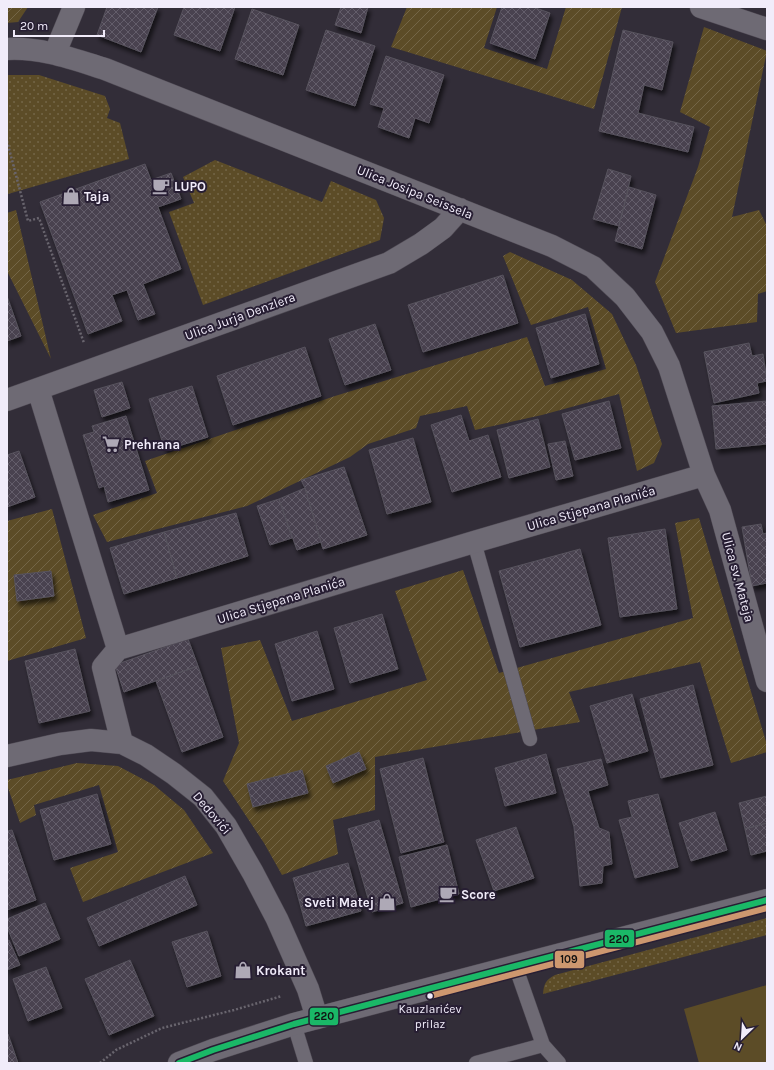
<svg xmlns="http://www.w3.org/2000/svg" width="774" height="1070" viewBox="0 0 774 1070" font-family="Karla,sans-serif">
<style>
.grass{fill:url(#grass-dots)}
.garden{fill:url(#garden-furrows)}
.pitch{fill:#5c4c27}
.building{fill:url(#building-cross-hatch);stroke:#57535d;filter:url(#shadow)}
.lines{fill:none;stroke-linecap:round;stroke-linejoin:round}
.lane-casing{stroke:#4e4953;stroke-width:15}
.street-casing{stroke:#4e4953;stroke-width:23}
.secondary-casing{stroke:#4e4953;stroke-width:23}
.path{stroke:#69656e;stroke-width:2.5;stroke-dasharray:2 2;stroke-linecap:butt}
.lane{stroke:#6e6a74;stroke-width:14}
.street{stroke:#6e6a74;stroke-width:22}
.secondary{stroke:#6e6a74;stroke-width:22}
.bus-1-casing{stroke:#271e33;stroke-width:9}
.bus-2-casing{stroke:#271e33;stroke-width:9}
.bus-1{stroke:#1ab867;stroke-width:6}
.bus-2{stroke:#cd976f;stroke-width:6}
.bus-dot{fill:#f1ecfa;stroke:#271e33;stroke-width:1.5}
.labels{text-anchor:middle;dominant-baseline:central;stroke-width:4;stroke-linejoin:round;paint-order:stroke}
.bus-label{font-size:12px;fill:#f1ecfa;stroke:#271e33}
.poi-label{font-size:13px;font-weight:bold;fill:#f1ecfa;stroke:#271e33;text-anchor:start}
.street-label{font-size:13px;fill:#f1ecfa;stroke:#271e33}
.line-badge{stroke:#271e33;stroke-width:1.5}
.pale-badge-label{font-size:11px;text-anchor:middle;font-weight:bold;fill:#111}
</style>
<defs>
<pattern id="grass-dots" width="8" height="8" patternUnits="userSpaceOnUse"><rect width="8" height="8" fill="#5c4c27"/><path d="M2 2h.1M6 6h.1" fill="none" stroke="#746647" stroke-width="1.8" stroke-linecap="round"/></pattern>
<pattern id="garden-furrows" width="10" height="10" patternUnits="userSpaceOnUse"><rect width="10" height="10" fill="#5c4c27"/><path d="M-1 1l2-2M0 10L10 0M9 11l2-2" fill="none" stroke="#746647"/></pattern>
<pattern id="building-cross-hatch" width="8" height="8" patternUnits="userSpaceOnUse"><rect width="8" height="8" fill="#494250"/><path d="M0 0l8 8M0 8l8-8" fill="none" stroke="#645d6a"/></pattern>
<filter id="shadow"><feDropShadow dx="2.5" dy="4.5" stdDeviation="2" flood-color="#0009"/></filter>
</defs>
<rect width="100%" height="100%" fill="#322d38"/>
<path class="grass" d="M7 75H39L105 96 110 109 107 118 120 123 129 159 8 194Z
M215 160 322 202 331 181 376 200 384 218 380 240 203 305 169 212 194 203 183 177Z
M767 918V935L543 994C544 983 546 980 555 975Z"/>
<path class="garden" d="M7 7H28L18 22 7 23Z
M407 7H497L484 48 547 69 566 7H622L594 109 391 47Z
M704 27 767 51 732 217 759 210 767 226V291L758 294 757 322 676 333 655 282 698 167 710 127 680 112Z
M16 210 51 359 7 271V213Z
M510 252 572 280 612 314 636 365 662 444 654 463 637 471 619 394 542 415 475 430 467 406 420 416 416 428 368 444 350 457 247 506 107 542 93 515 157 493 145 461 335 396 527 337 545 386 606 369 588 307 531 325 503 256Z
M52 509 86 638 7 661V521Z
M699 518 767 745V752L731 763 700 662 569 692 580 722 375 757V810L333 820 338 854 282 875 264 843 223 781 239 743 221 648 260 640 292 721 427 680 395 591 463 570 499 673 693 618 675 523Z
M77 763 118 766 154 785 184 810 213 853 83 902 70 868 118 852 99 785 34 805 36 815 20 823 7 785V780Z"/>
<path class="pitch" d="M767 985V1063H699L684 1009Z"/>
<path class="building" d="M107 7H158L141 52 97 35Z
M184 7H235L220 51 174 35Z
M341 7H368L361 33 335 25Z
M502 7H533L550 13 535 59 490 43Z
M252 9 299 25 283 75 235 59Z
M326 30 375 46 355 106 306 90Z
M623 30 673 42 662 90 644 85 638 113 694 127 688 152 599 131Z
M386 56 444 75 429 123 415 118 409 138 378 127 384 108 370 104Z
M145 164 151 180 171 173 181 199 158 207 181 269 143 284 155 314 138 320 127 290 112 295 122 321 88 334 40 202Z
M608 169 631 176 619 226 593 219Z
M629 187 656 195 642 249 615 241Z
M503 275 518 323 423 352 408 305Z
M7 296 21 336 7 341Z
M585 314 599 364 551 378 536 328Z
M375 324 391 370 345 385 329 339Z
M749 343 752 356 763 354 767 381 757 383 759 393 714 403 704 352Z
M305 347 321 396 233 425 217 376Z
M122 382 130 408 102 417 94 390Z
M192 386 208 437 165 450 149 399Z
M609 401 621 448 575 460 562 414Z
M767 401V444L716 449 712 406Z
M461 415 469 441 488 435 501 477 452 492 431 425Z
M126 416 149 490 108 502 104 486 99 488 83 435 94 432 92 426Z
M538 419 550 467 509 478 497 430Z
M413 438 431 502 387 514 369 450Z
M565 441 573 476 556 480 548 444Z
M19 451 35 497 7 507V455Z
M344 467 367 535 323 549 305 488 301 480Z
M305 488 321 542 297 550 279 499Z
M279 499 292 538 270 545 257 506Z
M236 513 248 556 177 578 164 532Z
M761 524 763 534 767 533V583L752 586 742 527Z
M665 529 677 609 620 617 608 538Z
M164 532 177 578 124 594 110 548Z
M580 549 601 625 520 647 499 571Z
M51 571 54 596 17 601 14 575Z
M382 614 398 669 350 683 334 628Z
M317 631 334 689 292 701 275 644Z
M188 639 198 666 124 692 115 665Z
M75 649 90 711 39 723 25 661Z
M198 666 223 737 182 752 156 681Z
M693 685 713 765 661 778 640 699Z
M632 694 648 751 607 763 590 706Z
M359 752 366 769 333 783 326 766Z
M546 754 556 793 505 806 495 768Z
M423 758 444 842 401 853 380 769Z
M601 759 608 785 588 791 599 828 609 832 612 864 603 866 602 883 580 886 574 827 557 769Z
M302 770 308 793 253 807 247 784Z
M97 794 111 844 54 860 40 810Z
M658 794 678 867 635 878 619 820 632 817 628 801Z
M767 796V823L745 829 739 803Z
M715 812 727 850 691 861 679 823Z
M379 820 403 903 372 912 348 829Z
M767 823V851L751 855 745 829Z
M516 827 534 878 494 891 476 840Z
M12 830 36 900 7 910V831Z
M447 845 459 894 411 907 399 857Z
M348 863 361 911 306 926 293 878Z
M185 876 197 905 99 946 87 918Z
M45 903 60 939 19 956 7 927V919Z
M207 931 221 976 187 987 172 942Z
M9 940 20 965 7 970V941Z
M130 960 154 1016 109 1035 85 979Z
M46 967 62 1008 28 1021 13 979Z
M7 1034H8L18 1063H7Z"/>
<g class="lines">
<g class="lane-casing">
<path id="lane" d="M474 542 530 739
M515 965 543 1045
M294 1024 306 1063
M476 1063 543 1045 559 1063"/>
</g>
<g class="street-casing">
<path id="street" d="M701 7 767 29
M7 49C41 47 73 59 105 69L552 246 593 267 625 297 652 332 669 366 704 475 720 510 767 681
M55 53 74 7
M38 389 118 649
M7 400 389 263 421 244 443 228 460 209
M118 649 474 542 704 475
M118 649 103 667 122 743
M7 756 60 744 91 740 122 743 146 755 174 774 203 797 226 826 253 873 277 919 308 989 317 1018"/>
</g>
<g class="secondary-casing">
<path id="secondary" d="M179 1063 213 1050 294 1024 767 900"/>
</g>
<path class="path" d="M7 141 28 221 39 218 84 343
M100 1063 116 1050 162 1028 234 1010 282 996"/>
<use href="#lane" class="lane"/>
<use href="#street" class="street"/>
<use href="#secondary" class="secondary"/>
<g class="bus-1-casing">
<path id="bus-1" d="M179 1063 213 1050 294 1024 767 900"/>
</g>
<g class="bus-2-casing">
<path id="bus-2" d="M430 996 767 908"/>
</g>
<use href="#bus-1" class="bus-1"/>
<use href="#bus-2" class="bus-2"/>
</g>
<defs>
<g id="cafe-bare" transform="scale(1.38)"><path d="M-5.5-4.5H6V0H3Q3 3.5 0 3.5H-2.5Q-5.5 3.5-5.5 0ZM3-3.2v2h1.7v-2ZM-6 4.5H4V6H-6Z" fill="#aea9b6" stroke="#271e33" stroke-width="2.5" paint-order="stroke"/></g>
<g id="shop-bare" transform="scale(1.38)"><path d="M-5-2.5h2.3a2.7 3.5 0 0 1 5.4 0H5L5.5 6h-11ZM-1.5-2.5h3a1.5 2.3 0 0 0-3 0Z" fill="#aea9b6" stroke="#271e33" stroke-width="2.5" paint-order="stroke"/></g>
<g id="supermarket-bare" transform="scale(1.38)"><path d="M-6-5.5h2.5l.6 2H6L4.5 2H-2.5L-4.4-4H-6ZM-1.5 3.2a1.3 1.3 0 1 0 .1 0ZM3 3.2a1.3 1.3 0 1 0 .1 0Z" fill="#aea9b6" stroke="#271e33" stroke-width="2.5" paint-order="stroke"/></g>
</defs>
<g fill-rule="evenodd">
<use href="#cafe-bare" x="161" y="186"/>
<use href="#shop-bare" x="71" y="196"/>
<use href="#supermarket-bare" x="111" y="444"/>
<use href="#cafe-bare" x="448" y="894"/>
<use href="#shop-bare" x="387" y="902"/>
<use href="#shop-bare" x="243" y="970"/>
</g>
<circle class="bus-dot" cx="430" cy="996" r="3.5"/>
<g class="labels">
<g class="bus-label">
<text x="430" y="1009">Kauzlarićev<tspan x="430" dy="15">prilaz</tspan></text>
</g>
<g class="poi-label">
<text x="174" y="186">LUPO</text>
<text x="84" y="196">Taja</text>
<text x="124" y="444">Prehrana</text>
<text x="461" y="894">Score</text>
<text x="374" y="902" text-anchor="end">Sveti Matej</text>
<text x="256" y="970">Krokant</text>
</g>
<g class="street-label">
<text transform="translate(415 192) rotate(22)">Ulica Josipa Seissela</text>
<text transform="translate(240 316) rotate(-20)">Ulica Jurja Denzlera</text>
<text transform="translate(591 508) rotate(-16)">Ulica Stjepana Planića</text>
<text transform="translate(738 577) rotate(75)">Ulica sv. Mateja</text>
<text transform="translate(281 600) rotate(-17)">Ulica Stjepana Planića</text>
<text transform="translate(212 813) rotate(50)">Dedovići</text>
</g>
</g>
<g class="line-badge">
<rect x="604" y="929" width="31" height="19" rx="4" fill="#1ab867"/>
<rect x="554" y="950" width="31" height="19" rx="4" fill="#cd976f"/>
<rect x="309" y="1007" width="30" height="19" rx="4" fill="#1ab867"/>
</g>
<g class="pale-badge-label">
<text x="619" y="943">220</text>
<text x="569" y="963">109</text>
<text x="324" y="1020">220</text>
</g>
<rect width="774" height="1070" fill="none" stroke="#f1ecfa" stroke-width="16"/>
<g transform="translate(742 1038) rotate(205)" stroke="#271e33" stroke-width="3" paint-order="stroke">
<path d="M0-3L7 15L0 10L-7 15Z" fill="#f1ecfa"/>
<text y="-6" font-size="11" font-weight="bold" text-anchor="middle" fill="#f1ecfa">N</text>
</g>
<path d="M14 30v6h90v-6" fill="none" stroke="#f1ecfa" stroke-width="2"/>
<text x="20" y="30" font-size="12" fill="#f1ecfa" stroke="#271e33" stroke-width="3" paint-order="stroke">20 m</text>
</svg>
